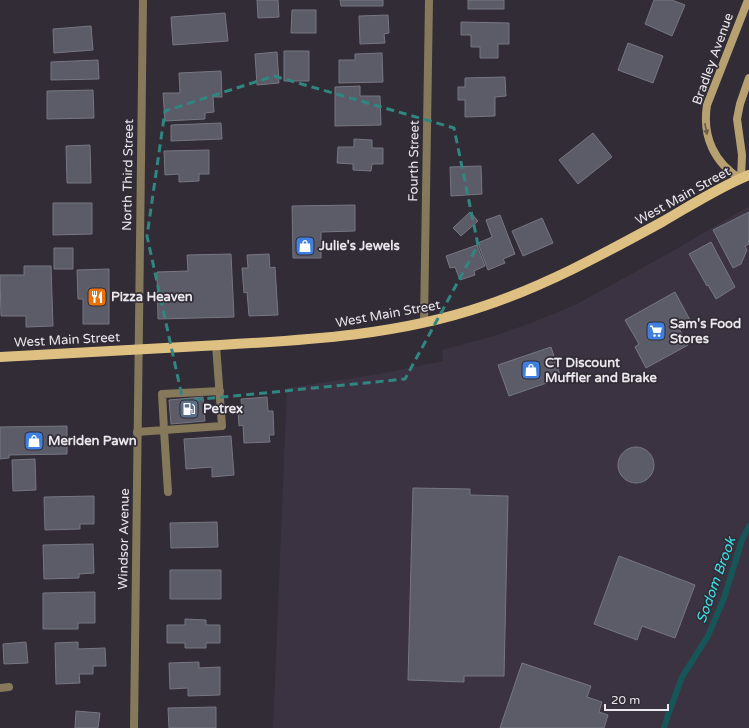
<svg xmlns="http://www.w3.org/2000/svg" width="749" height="728" viewBox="0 0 749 728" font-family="'Varela Round',sans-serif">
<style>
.built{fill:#3c3342}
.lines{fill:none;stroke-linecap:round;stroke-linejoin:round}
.stream{stroke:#175658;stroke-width:6}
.building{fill:#5c5c68;stroke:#777683}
.lane{stroke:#86785a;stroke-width:8}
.street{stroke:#86785a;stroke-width:8}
.secondary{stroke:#b8a171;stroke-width:8}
.primary{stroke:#dec182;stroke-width:10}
.oneway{fill:#675b4d}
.marked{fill:none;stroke:#308781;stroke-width:3;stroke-dasharray:8 5;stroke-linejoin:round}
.labels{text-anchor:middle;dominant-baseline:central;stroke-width:3.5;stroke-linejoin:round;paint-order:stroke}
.street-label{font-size:13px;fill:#eae7ed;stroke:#312c35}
.poi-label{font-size:13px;font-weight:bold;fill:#eae7ed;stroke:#312c35;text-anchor:start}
.water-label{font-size:14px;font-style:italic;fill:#38e5ea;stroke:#312c35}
</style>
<rect width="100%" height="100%" fill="#312c35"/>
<path class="built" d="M749 206V728H273L287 388 379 374 443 361 442 350 497 335 531 323 575 305 671 252Z"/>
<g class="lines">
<path class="stream" d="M664 728 667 718 682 677 708 636 724 598 742 540 749 526"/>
</g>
<path class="building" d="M257 0H278L279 17 258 18Z
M340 0H383V6H341Z
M468 0H504V9H468Z
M654 0H672L685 5 672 36 645 24Z
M292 10H316V33H291Z
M225 13 228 41 173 45 171 17Z
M388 15 389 33 384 34 385 43 360 44 359 16Z
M461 22 509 23V44H498V58H480V47H471V35H461Z
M91 26 93 50 54 53 53 29Z
M628 43 663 56 653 83 618 70Z
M284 51H309V81H284Z
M277 52 279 83 257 85 255 54Z
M382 53 383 82 339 83V60H355V54Z
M98 60 99 79 51 80V62Z
M221 71 222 97H213L214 112 205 113V119L165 121 163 93H180L179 73Z
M505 77 506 96 495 97V116L465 117V100H458V87H465V78Z
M360 86V96H380L381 125 335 126V87Z
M93 90 94 118 47 119V91Z
M221 123 222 139 171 141V125Z
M593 133 612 157 578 184 559 160Z
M354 139 372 140V148H383V164H372L371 171 353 170V164L337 163 338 147H354Z
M90 145 91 183H67L66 146Z
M209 150V174H199V181L179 182V174L165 175 164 151Z
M481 166 482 194 451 196 450 167Z
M53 203H92V234L53 235Z
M355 205V231L321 232V258H293L292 206Z
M470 212 478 221 461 236 453 228Z
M749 212V241L748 242 749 244 745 246 747 250 741 264 733 268 713 230Z
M500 215 515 254 503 259 505 263 488 270 478 243 492 237 486 220Z
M542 218 553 243 523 256 512 231Z
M711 242 735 287 716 299 708 285 707 286 689 254Z
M477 245 485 266 474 271 475 275 460 280 455 267 450 268 446 256Z
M54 248H73V269H54Z
M231 254 234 317 158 319 157 272 188 271 187 255Z
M269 254 270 268 275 267 278 315 249 316 247 292 244 293 242 268H248L247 255Z
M24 266H51L53 326 26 327V316H1L0 275H24Z
M109 269V324H83V299H78L77 270Z
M675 292 690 320 678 327 688 345 646 368 635 347 639 344 625 320Z
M551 347 561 378 509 396 498 365Z
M203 397 205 421 171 424 169 400Z
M267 397 268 411H273L274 435H269L270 442 244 443 243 425 239 426 238 410H242L241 399Z
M67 426V454L9 455V458L0 459V427Z
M231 436 234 475 212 477V467L186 469 184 439Z
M618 465a18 18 0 1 1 36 0a18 18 0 1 1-36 0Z
M35 459 36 490 13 491 12 460Z
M413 488 470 489V495L508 496 504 676H464V682L408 680Z
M94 496V524H80V529L45 530 44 497Z
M217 522 218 547 171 548 170 523Z
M93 544 94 573 79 574V578L44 579 43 545Z
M619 556 695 585 675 638 642 626 637 640 594 624Z
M170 570H221V599H170Z
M95 592V623H78V629H43V593Z
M185 619 206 620V625H220V643H206V648H185V643H167V625H185Z
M26 642 28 663 4 664 3 644Z
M78 642V649L105 648 106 666H93V674H79L80 683 56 684 55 643Z
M199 662V668L220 667V695L188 696V688L170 689 169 663Z
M522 663 591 686 587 697 602 702 599 712 608 715 604 728H500Z
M216 707V728H169L168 708Z
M76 711 100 713 98 728H75Z"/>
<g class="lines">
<path class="lane" d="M216 345 222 426 164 430 162 394 220 391
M137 432 164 430 168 492"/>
<path class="street" d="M424 323 429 0
M0 688 9 687
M134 728 143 0"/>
<path class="secondary" d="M748 0 707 105C702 136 714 163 741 179L742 155 737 119 740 104 749 78"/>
<path class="primary" d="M0 357C73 353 147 349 220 345 310 340 399 335 484 306 547 285 605 253 662 222 690 206 719 187 749 175"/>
</g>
<defs><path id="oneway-solid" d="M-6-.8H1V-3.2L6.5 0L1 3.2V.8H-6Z"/></defs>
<use class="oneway" href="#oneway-solid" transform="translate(706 129) rotate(79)"/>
<path class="marked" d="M274 76 454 128 478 245 405 379 183 401 147 236 165 111Z"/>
<defs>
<g id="shop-square" transform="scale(1)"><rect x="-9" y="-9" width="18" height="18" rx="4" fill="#3f7fe0" stroke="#312c35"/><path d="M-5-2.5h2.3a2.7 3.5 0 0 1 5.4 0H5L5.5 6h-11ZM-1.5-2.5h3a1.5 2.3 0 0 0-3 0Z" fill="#fff"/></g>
<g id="restaurant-square" transform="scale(1)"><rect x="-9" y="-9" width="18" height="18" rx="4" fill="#e8710a" stroke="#312c35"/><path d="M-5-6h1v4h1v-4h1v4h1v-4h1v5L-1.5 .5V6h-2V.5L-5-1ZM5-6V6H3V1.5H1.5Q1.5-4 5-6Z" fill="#fff"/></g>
<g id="supermarket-square" transform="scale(1)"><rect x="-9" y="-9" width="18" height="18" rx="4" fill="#3f7fe0" stroke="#312c35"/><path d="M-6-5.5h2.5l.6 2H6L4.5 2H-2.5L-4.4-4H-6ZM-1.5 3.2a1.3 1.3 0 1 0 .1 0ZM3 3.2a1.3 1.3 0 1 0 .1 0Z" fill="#fff"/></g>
<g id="fuel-square" transform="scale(1)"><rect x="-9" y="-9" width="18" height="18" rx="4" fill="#5c6f8a" stroke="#312c35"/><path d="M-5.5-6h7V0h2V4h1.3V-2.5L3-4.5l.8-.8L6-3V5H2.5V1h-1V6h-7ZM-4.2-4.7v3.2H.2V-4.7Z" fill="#fff"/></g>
</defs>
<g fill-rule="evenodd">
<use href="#shop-square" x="305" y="246"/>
<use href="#restaurant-square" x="97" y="297"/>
<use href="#supermarket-square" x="656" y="331"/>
<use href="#shop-square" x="531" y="370"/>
<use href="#fuel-square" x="189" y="409"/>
<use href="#shop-square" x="34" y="441"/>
</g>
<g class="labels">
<g class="street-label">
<text transform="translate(713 59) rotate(-70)">Bradley Avenue</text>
<text transform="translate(414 161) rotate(-89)">Fourth Street</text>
<text transform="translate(128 175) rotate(-89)">North Third Street</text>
<text transform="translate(683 196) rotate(-29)">West Main Street</text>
<text transform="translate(388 314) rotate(-10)">West Main Street</text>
<text transform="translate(67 340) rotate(-3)">West Main Street</text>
<text transform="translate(124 539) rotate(-89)">Windsor Avenue</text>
</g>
<g class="poi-label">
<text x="319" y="246">Julie's Jewels</text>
<text x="111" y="297">Pizza Heaven</text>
<text x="670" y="324">Sam's Food<tspan x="670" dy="15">Stores</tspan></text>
<text x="545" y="363">CT Discount<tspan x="545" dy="15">Muffler and Brake</tspan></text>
<text x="203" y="409">Petrex</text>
<text x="48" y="441">Meriden Pawn</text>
</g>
<g class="water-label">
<text transform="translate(716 580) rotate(-70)">Sodom Brook</text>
</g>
</g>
<path d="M605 704v6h63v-6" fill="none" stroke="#eae7ed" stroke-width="2"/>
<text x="611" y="704" font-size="12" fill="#eae7ed" stroke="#312c35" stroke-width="3" paint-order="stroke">20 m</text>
</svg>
